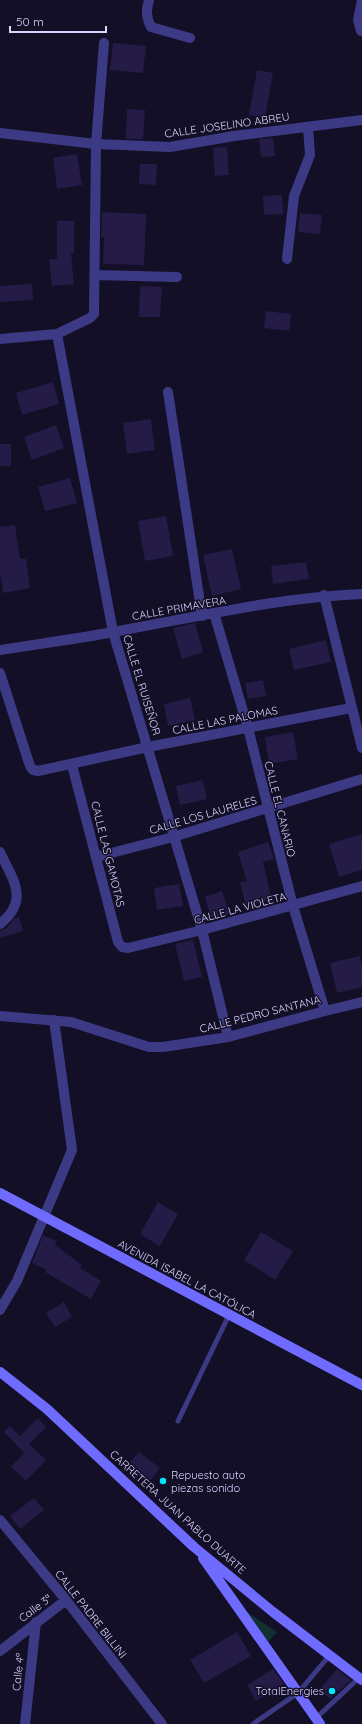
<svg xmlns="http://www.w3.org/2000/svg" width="362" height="1724" viewBox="0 0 362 1724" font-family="Quicksand,sans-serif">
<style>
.green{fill:#12302f}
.building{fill:#241b47}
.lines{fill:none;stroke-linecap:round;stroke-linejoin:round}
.lane{stroke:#3d3a85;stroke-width:5}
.street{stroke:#3d3a85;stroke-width:10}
.secondary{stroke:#6f6bff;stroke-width:10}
.poi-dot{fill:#00e5ff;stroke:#130f26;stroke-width:1.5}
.labels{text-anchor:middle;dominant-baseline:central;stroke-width:3;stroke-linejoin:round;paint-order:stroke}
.street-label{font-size:11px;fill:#d9d4ff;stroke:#130f26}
.poi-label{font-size:11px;fill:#d9d4ff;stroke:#130f26;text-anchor:start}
</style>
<rect width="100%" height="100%" fill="#130f26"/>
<path class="green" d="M238 1606 277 1632 266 1644Z"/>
<path class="building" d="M113 43 146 46 143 73 110 70Z
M257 70 273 73 265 118 249 115Z
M127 109 145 110 143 139H126Z
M273 138 275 156 261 157 259 139Z
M227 147 229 175 215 176 213 148Z
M77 154 82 185 57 189 53 158Z
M140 164H157L156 185 139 184Z
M282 195 283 214 264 215 263 196Z
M102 212 146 214 144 265 103 264 104 237H101Z
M300 213 322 215 320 234 298 232Z
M57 221H74V253H71L74 284 52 286 49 259H57Z
M32 284 33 300 0 302V286Z
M140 286 162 287 160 317H139Z
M266 311 291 314 289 331 264 328Z
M53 382 59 404 22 415 16 393Z
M151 419 155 450 127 454 123 423Z
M56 425 64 448 32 460 24 437Z
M0 444H11V466H0Z
M70 478 77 503 45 511 38 487Z
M166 516 173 556 145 561 138 521Z
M15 525 20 559H26L30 588 3 593 0 572V527Z
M232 549 241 589 212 596 203 555Z
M306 562 309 579 273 584 271 566Z
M195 623 203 652 182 659 173 628Z
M326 640 331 662 294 670 289 649Z
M263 680 266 696 248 699 245 683Z
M190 698 195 720 168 726 164 704Z
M293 732 298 759 269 764 265 737Z
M203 780 207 799 180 805 176 786Z
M362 834V870L339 877 329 844Z
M268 842 274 859 263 862 272 900 246 906 240 882 247 881 238 852Z
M179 884 183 906 157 910 154 888Z
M222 891 230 914 212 920 205 897Z
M19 917 23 931 0 938V930L5 929 15 918Z
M193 940 202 977 184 981 175 944Z
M360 956 362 965V987L337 993 330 963Z
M158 1202 178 1214 160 1246 140 1234Z
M261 1232 293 1251 275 1280 244 1260Z
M43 1235 57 1241 55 1245 82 1265 80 1268 101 1281 91 1299 45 1272 47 1270 32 1263Z
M64 1302 72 1317 55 1327 46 1313Z
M38 1418 46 1427 29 1444 46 1460 26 1481 11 1467 24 1453 4 1432 10 1426 20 1436Z
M139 1452 160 1468 148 1483 127 1466Z
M34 1498 44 1510 20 1529 10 1516Z
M237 1632 251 1656 204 1683 190 1660Z
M273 1669 284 1684 256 1701 247 1685Z
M337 1669 351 1680 330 1699 319 1690Z"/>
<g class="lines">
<path class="lane" d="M178 1421 229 1315
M316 1718 359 1678
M253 1724 298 1693 329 1656"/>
<path class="street" d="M149 0C146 10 146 17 151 27L190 38
M361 31 358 20 362 0
M0 133 96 144 170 147 234 136 362 120
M287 259 294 196 310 155 308 127
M94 275 177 277
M57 334 113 632 202 930 228 1037
M0 339 57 334 90 318 94 314 96 144 104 43
M168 392 202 616
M324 595 362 748
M214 613 248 728 293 906 325 1011
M0 650C43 643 86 638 129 629 206 615 284 597 362 594
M0 673 30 766 33 770 38 771 148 747 351 708
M72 765 118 942 122 947 128 948 202 930 362 886
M0 852C13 880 30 900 0 924
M96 857 173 837 362 779
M0 1016 71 1022 149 1047H163L228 1037 325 1011 362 1002
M0 1310 17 1281 72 1150 54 1020
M0 1520 66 1600 162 1724
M0 1651 66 1600
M25 1724 36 1622"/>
<path class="secondary" d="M0 1193 362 1385
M0 1372 47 1409 194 1547 273 1612 362 1680
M203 1558 320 1724"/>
</g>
<g class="poi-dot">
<circle cx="163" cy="1481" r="4"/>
<circle cx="332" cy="1691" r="4"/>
</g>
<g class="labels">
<g class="street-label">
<text transform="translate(227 125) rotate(-8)">CALLE JOSELINO ABREU</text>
<text transform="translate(179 608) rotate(-10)">CALLE PRIMAVERA</text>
<text transform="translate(142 685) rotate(73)">CALLE EL RUISEÑOR</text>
<text transform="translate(225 720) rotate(-11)">CALLE LAS PALOMAS</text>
<text transform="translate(280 809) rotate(76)">CALLE EL CANARIO</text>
<text transform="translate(203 815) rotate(-16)">CALLE LOS LAURELES</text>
<text transform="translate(108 854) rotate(76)">CALLE LAS GAMOTAS</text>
<text transform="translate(240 908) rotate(-15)">CALLE LA VIOLETA</text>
<text transform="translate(260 1014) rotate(-14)">CALLE PEDRO SANTANA</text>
<text transform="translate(187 1279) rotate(28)">AVENIDA ISABEL LA CATÓLICA</text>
<text transform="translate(178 1512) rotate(42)">CARRETERA JUAN PABLO DUARTE</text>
<text transform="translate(35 1608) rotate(-37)">Calle 3ª</text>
<text transform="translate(91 1614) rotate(52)">CALLE PADRE BILLINI</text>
<text transform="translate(18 1672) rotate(-84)">Calle 4ª</text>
</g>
<g class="poi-label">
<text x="171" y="1475">Repuesto auto<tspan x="171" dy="13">piezas sonido</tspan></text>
<text x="324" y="1691" text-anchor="end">TotalEnergies</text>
</g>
</g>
<path d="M10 26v6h96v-6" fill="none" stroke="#d9d4ff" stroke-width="2"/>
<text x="16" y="26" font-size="12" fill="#d9d4ff" stroke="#130f26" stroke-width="3" paint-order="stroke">50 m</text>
</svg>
